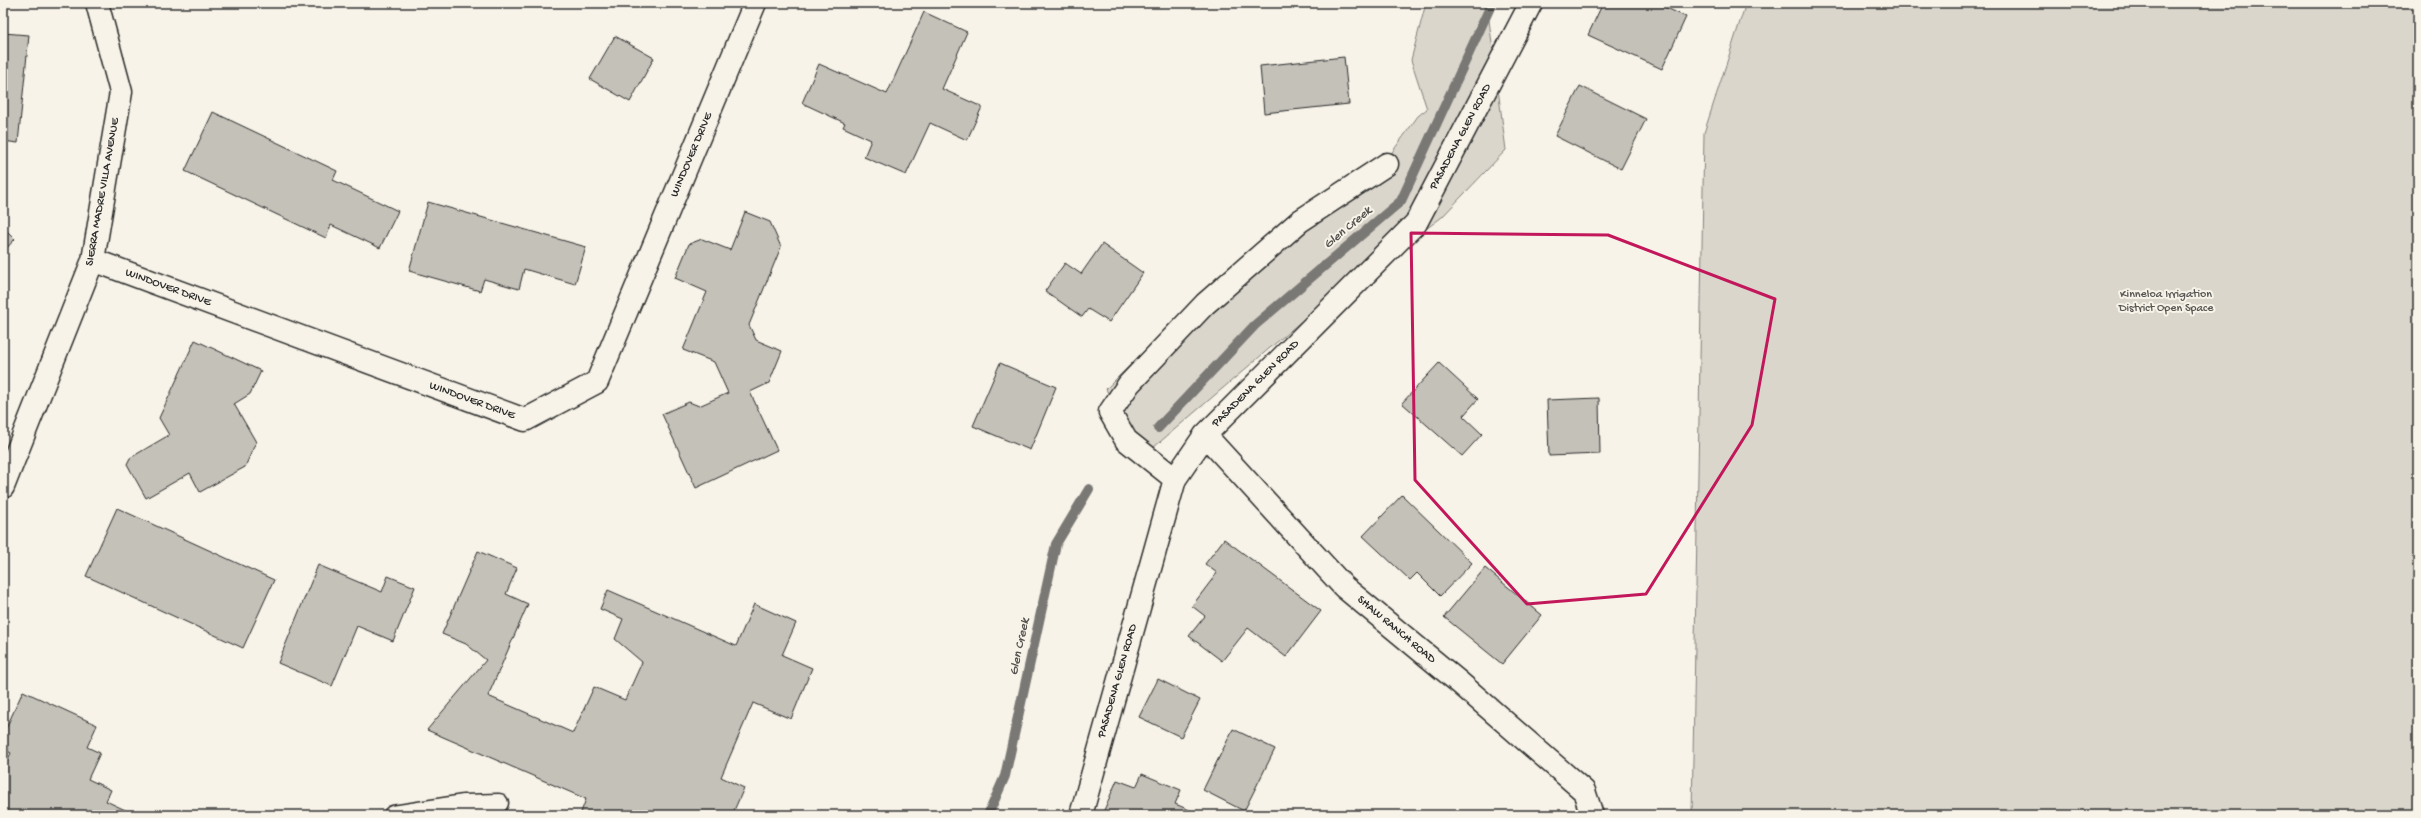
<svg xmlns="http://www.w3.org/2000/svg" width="2421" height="818" viewBox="0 0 2421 818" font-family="'Gochi Hand',sans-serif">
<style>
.green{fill:#dad6cc;stroke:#82807c}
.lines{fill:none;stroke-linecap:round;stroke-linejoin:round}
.stream{stroke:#7a7874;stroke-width:10}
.building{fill:#c4c1b9;stroke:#2b2b2b}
.lane-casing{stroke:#2b2b2b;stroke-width:21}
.street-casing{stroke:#2b2b2b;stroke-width:25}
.lane{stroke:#f7f3e8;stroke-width:18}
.street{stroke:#f7f3e8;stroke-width:22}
.marked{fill:none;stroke:#c2185b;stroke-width:3;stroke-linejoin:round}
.labels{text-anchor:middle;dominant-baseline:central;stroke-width:4;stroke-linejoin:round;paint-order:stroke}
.street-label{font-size:12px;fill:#2b2b2b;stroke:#f7f3e8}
.park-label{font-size:12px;fill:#575653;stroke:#f7f3e8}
.water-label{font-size:13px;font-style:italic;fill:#53524f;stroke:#f7f3e8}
</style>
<rect width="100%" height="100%" fill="#f7f3e8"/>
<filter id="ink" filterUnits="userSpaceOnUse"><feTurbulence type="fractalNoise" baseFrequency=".025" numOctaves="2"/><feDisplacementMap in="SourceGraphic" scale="8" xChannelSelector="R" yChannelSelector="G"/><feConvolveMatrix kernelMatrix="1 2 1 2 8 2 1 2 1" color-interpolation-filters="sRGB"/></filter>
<g filter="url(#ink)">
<path class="green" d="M1426 3H1489L1487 5 1506 150 1442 217 1298 324 1140 459 1106 389 1226 270 1257 256 1375 176 1418 116 1427 109 1411 60Z
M1746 3H2418V815H1692L1704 133Z"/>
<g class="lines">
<path class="stream" d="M1158 428 1255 325 1401 201 1492 3
M988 815 1005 776 1056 544 1089 489"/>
</g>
<path class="building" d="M1597 3H1656L1686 17 1662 69 1588 35 1602 5Z
M924 12 967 32 942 89 982 107 967 140 930 123 906 175 864 157 871 140 843 127 845 123 802 103 819 64 887 94Z
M3 33 29 35 18 143 3 141Z
M615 36 654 58 630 102 590 79Z
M1344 57 1349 104 1264 113 1260 66Z
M1580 86 1646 119 1621 169 1555 136Z
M213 112 337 171 333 180 398 211 380 248 331 225 326 238 185 171Z
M428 202 586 247 575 284 524 269 519 289 484 279 480 291 409 271Z
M745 212 770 222 781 247 749 325 756 340 782 351 769 383 750 392 777 450 696 488 662 414 689 402 699 406 728 393 714 362 683 350 707 292 675 278 689 244 702 239 730 250Z
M3 227 15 239 3 252Z
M1102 244 1143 273 1109 322 1088 309 1082 317 1045 291 1065 263 1081 274Z
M195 340 261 371 250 394 234 404 256 442 245 467 200 492 190 473 146 498 127 464 130 458 169 435 159 418Z
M1000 363 1056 387 1030 450 973 426Z
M1439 363 1478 399 1463 416 1482 434 1462 456 1402 403Z
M1599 398 1600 454 1549 456 1547 400Z
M1402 495 1472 563 1440 596 1417 573 1410 580 1363 536Z
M117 508 274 580 243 648 86 576Z
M1224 539 1321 611 1286 657 1248 628 1222 661 1189 636 1205 616 1192 606 1217 573 1205 564Z
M478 551 517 568 506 594 528 604 488 696 573 733 594 687 625 700 642 662 615 639 623 619 600 609 608 590 736 646 754 604 796 623 782 655 812 668 791 719 753 703 721 777 744 788 732 815H580L586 799 427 730 486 660 466 644 442 634Z
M318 565 382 592 388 576 415 587 393 641 357 626 332 686 278 663Z
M1485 568 1542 615 1502 664 1444 617Z
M1158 679 1200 700 1181 737 1139 717Z
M23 691 97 725 87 747 100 753 88 779 111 790 106 801 136 815H16L3 809V769L11 753 3 749V735Z
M1233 729 1275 749 1244 811 1203 790Z
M1142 774 1181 790 1175 804 1192 811 1190 815H1102L1117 780 1136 787Z"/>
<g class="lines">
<g class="lane-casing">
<path id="lane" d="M393 815 464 804 499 803"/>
</g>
<g class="street-casing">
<path id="street" d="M93 260 525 420 597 382 755 3
M1205 435 1344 587 1460 683 1584 791 1592 815
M1175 479 1126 440 1110 412 1129 384 1205 304 1300 221 1387 164
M3 487 93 260 121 92 97 3
M1081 815 1175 479 1205 435 1416 223 1531 3"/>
</g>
<use href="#lane" class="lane"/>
<use href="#street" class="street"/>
</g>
</g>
<path class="marked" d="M1411 233 1608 235 1775 299 1752 425 1646 594 1527 604 1415 480Z"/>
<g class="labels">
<g class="street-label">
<text transform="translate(1461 137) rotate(-62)">PASADENA GLEN ROAD</text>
<text transform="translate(692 155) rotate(-67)">WINDOVER DRIVE</text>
<text transform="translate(103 192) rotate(-80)">SIERRA MADRE VILLA AVENUE</text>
<text transform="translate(168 288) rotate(20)">WINDOVER DRIVE</text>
<text transform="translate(1256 384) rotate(-45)">PASADENA GLEN ROAD</text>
<text transform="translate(472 401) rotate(20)">WINDOVER DRIVE</text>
<text transform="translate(1396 630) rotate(40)">SHAW RANCH ROAD</text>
<text transform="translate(1118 681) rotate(-74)">PASADENA GLEN ROAD</text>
</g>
<g class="park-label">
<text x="2166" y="295">Kinneloa Irrigation<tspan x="2166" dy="14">District Open Space</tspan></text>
</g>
<g class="water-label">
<text transform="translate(1348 228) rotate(-40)">Glen Creek</text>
<text transform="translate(1020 647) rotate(-78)">Glen Creek</text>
</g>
</g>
<rect width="2421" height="818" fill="none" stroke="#f7f3e8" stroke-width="16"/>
<rect x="8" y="8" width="2405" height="802" fill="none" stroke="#2b2b2b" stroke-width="1.5" filter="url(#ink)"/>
</svg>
